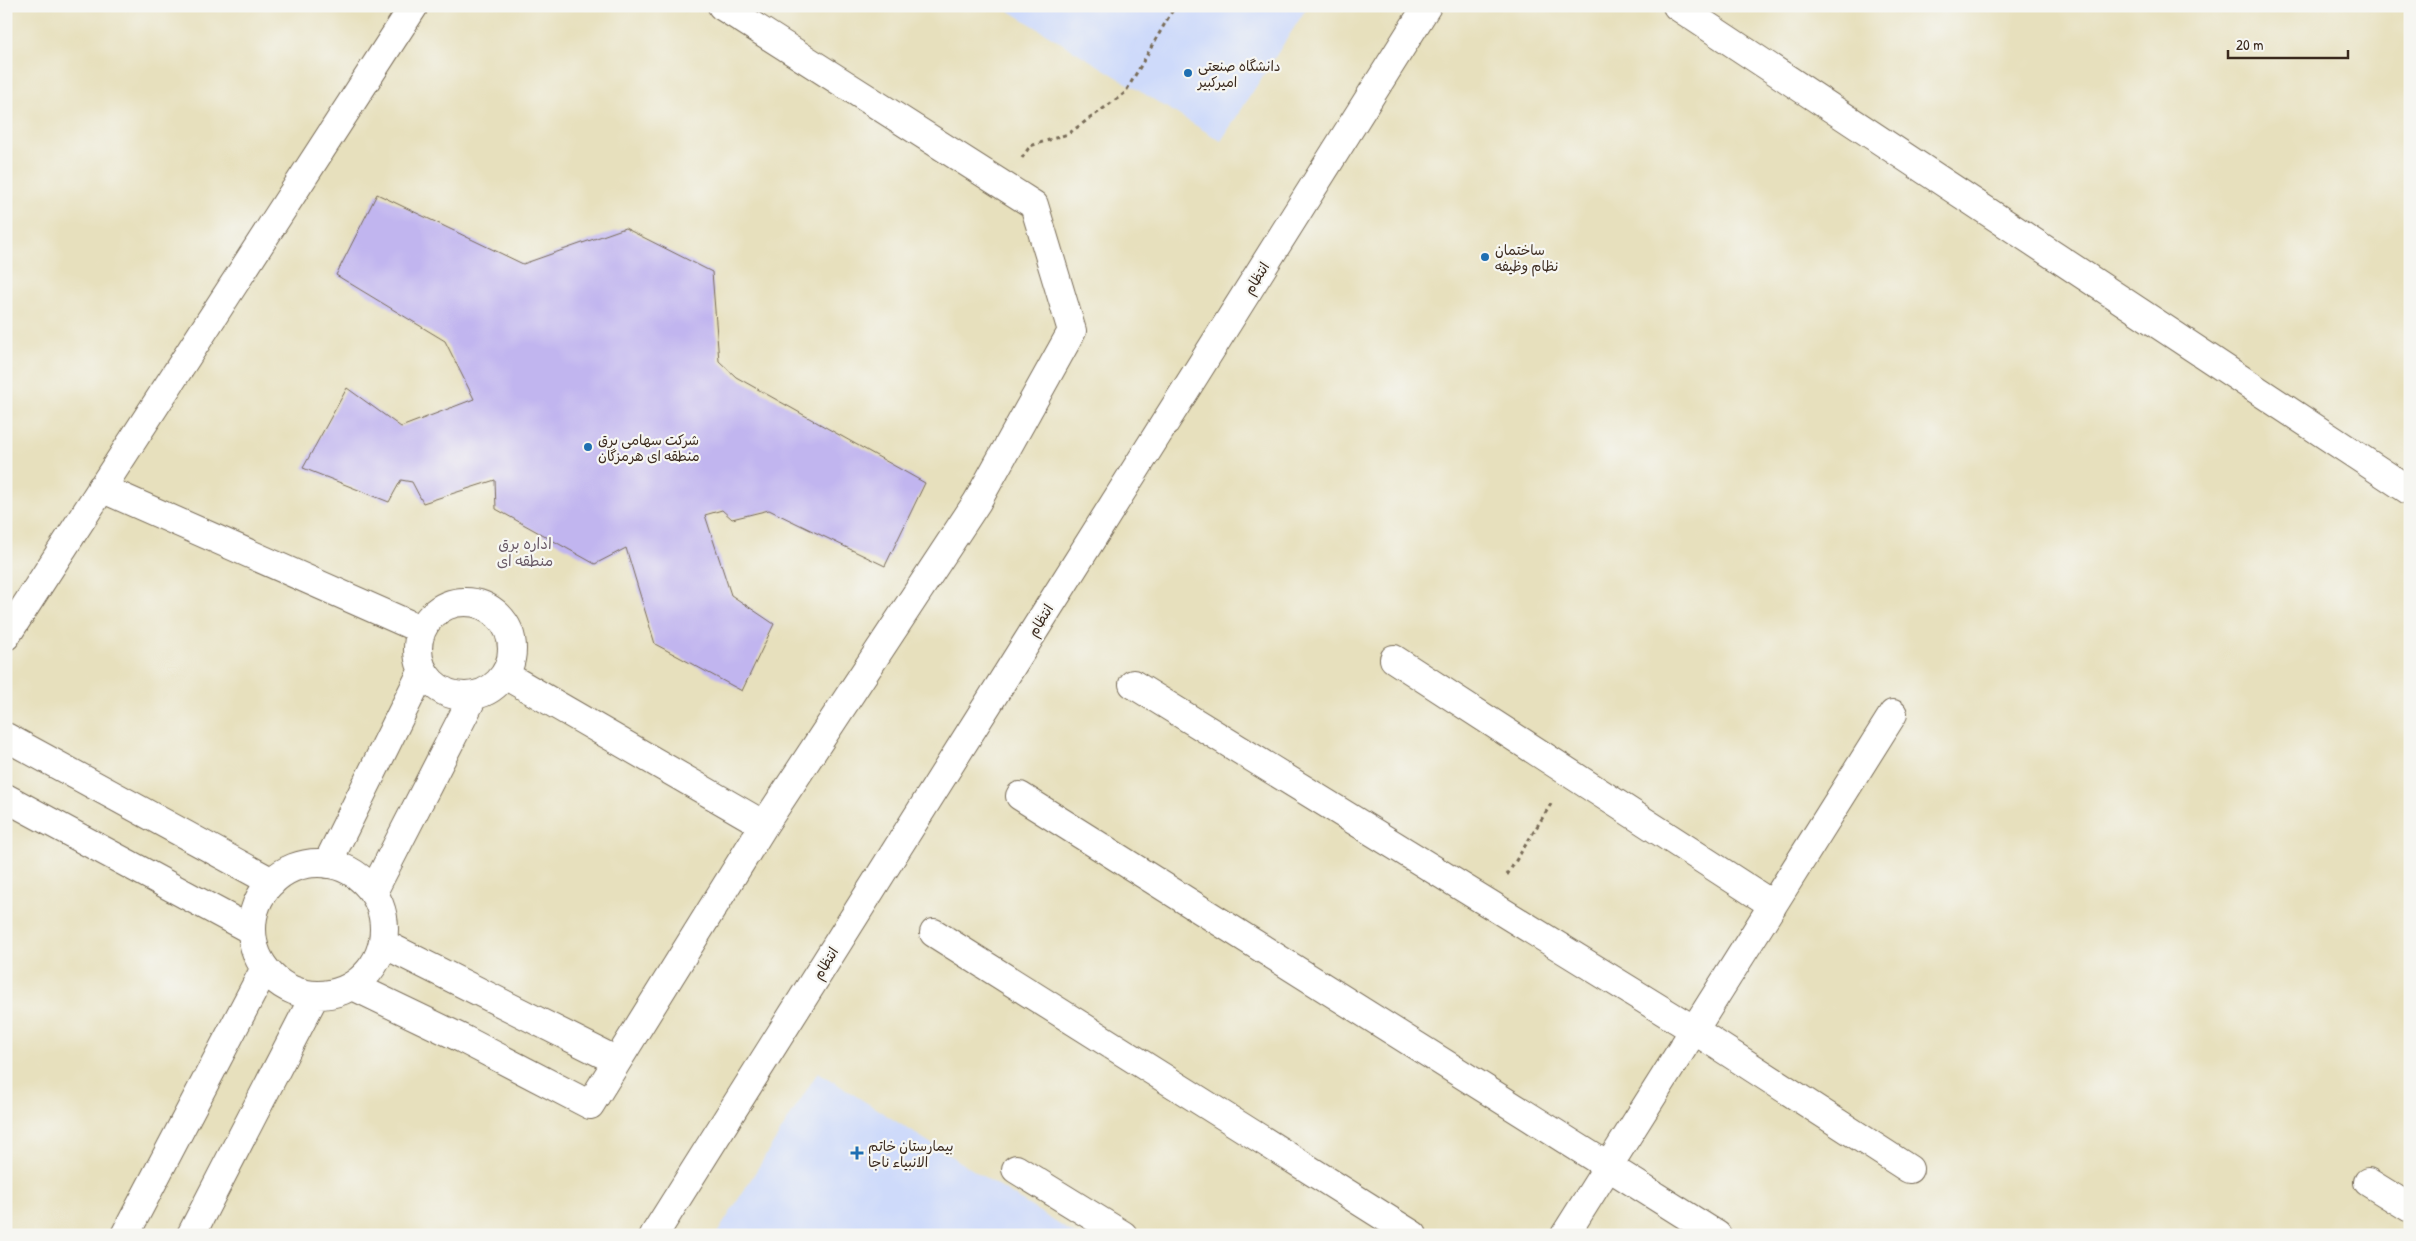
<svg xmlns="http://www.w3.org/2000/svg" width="2416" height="1241" viewBox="0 0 2416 1241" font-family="'Patrick Hand','Playpen Sans Arabic',sans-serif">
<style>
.built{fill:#cedafa}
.building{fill:#c1b5ef}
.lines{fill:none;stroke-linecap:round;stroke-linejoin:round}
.minor-casing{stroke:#776a56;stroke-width:30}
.path{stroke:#776a56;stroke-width:3;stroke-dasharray:4 4;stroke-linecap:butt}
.minor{stroke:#fff;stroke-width:28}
.poi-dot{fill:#1f6fb2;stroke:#f6f6f2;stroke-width:2}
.labels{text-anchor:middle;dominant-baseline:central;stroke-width:4.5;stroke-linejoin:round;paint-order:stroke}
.poi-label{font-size:14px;fill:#3b2a1e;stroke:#f6f6f2;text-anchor:start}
.street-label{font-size:14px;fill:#3b2a1e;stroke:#f6f6f2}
.neighbourhood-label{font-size:15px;fill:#6a5b67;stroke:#f6f6f2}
</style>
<rect width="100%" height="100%" fill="#f6f6f2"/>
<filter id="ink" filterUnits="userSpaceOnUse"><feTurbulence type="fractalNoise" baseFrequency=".02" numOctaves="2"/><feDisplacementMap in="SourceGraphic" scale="10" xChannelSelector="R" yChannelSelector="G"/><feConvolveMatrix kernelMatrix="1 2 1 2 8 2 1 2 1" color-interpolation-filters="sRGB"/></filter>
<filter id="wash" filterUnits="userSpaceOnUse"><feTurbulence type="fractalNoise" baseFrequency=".0096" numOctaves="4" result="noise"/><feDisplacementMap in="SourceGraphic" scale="20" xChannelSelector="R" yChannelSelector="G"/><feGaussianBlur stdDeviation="1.12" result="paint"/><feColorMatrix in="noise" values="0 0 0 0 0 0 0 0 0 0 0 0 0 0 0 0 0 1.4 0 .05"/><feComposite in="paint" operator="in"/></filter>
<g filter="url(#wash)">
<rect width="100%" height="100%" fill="#e7e0bd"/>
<path class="built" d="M1001 6H1308L1221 141Z
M818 1072 1076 1235H716Z"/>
<g id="blocks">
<path class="building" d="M377 194 523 264 625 228 712 272 719 361 736 377 925 483 885 566 769 510 732 519 722 510 705 515 731 595 774 624 742 691 655 644 626 548 595 564 496 509 495 480 423 503 412 482 401 480 389 502 303 468 347 388 401 427 474 399 445 341 336 275Z"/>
</g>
</g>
<g filter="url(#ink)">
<use href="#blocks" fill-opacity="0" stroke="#776a56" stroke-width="1"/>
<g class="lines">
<g class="minor-casing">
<path id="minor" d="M1677 6 2410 491
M101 488 422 630
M418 649a47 47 0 1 1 94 0a47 47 0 1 1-94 0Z
M6 636 414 6
M1394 659 1773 905
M505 675 764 825
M1133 684 1694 1030 1909 1169
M6 737 272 882
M1020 796 1717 1235
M6 798 251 930
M252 929a66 66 0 1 1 132 0a66 66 0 1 1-132 0Z
M327 864 423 670
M373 892 474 695
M934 933 1413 1235
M384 944 617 1061
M353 986 463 1039 590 1105 764 825 977 502 1072 331 1034 205 722 6
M1016 1169 1123 1235
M2368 1182 2410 1208
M125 1235 264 970
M191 1235 315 995
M654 1235 1427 6
M1565 1235 1893 714"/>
</g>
<path class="path" d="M1022 158 1030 146 1068 134 1125 93 1175 6
M1507 875 1551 804"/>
<use href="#minor" class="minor"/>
</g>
</g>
<g class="poi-dot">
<circle cx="1188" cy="73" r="5"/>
<circle cx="1485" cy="257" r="5"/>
<circle cx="588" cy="447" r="5"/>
<path d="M854.5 1145.5h5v5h5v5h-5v5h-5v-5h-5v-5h5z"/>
</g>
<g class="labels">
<g class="poi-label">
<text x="1198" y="65">دانشگاه صنعتی<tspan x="1198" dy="16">امیرکبیر</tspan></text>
<text x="1495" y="249">ساختمان<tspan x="1495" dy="16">نظام وظیفه</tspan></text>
<text x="598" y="439">شرکت سهامی برق<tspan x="598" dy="16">منطقه ای هرمزگان</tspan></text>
<text x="868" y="1145">بیمارستان خاتم<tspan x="868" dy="16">الانبیاء ناجا</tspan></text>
</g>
<g class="street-label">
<text transform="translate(1256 278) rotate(-58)">انتظام</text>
<text transform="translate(1040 620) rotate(-58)">انتظام</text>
<text transform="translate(825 963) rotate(-58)">انتظام</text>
</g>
<g class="neighbourhood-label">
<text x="525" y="543">اداره برق<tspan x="525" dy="17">منطقه ای</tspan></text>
</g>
</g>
<rect width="2416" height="1241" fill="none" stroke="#f6f6f2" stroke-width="25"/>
<path d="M2228 50v8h120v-8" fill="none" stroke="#3b2a1e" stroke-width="2.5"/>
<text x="2236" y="50" font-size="15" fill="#3b2a1e" stroke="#f6f6f2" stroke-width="4" paint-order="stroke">20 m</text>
</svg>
